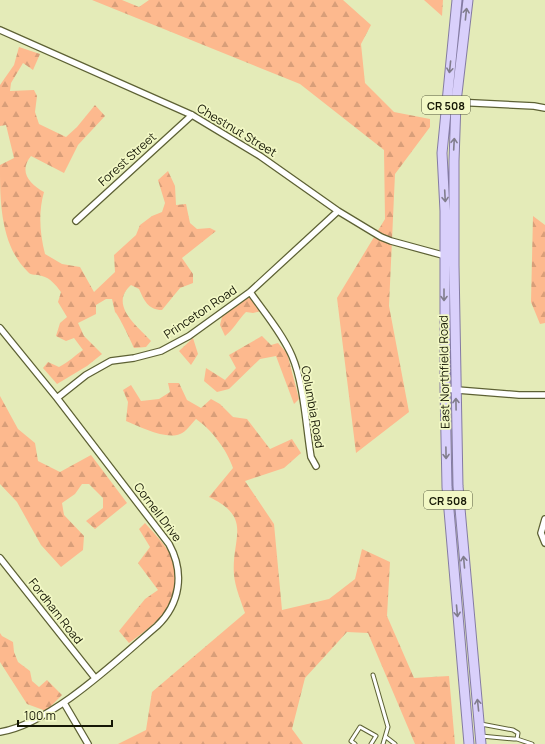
<svg xmlns="http://www.w3.org/2000/svg" width="545" height="744" viewBox="0 0 545 744" font-family="Manrope,sans-serif">
<style>
.forest{fill:url(#forest-firs)}
.lines{fill:none;stroke-linecap:round;stroke-linejoin:round}
.lane-casing{stroke:#5d6134;stroke-width:5}
.street-casing{stroke:#5d6134;stroke-width:8}
.primary-casing{stroke:#847ba3;stroke-width:11}
.lane{stroke:#fff;stroke-width:3}
.street{stroke:#fff;stroke-width:5.5}
.primary{stroke:#d9d0fb;stroke-width:9}
.oneway{stroke:#817d8c}
.labels{text-anchor:middle;dominant-baseline:central;stroke-width:3.5;stroke-linejoin:round;paint-order:stroke}
.shield{fill:#f2f8c5;stroke:#575a3f;stroke-width:1}
.shield-label{font-size:11px;font-weight:bold;fill:#151705}
.street-label{font-size:12px;fill:#151705;stroke:#f2f8c5}
</style>
<defs>
<pattern id="forest-firs" width="22" height="20" patternUnits="userSpaceOnUse"><rect width="22" height="20" fill="#fdb98e"/><path d="M5 1l3.5 6h-7zM16 11l3.5 6h-7z" fill="#d89e79"/></pattern>
</defs>
<rect width="100%" height="100%" fill="#e4ebb8"/>
<path class="forest" d="M92 0H122L139 7 149 0H343L371 25 361 44 365 83 394 112 430 119V127L395 174 389 306 409 412 356 453 337 298 385 219 384 150 300 84Z
M424 0H443L442 16Z
M19 47 40 54 33 70 23 63 11 83 10 91 34 90 37 96 35 112 39 124 66 137 77 127 95 105 105 116 78 145 64 173 31 156C18 172 30 184 44 192 38 213 40 234 45 254L62 264 80 267 94 292 115 272 114 255 136 235 140 225 152 216 162 212 165 203 158 180 168 171 175 186 176 205 186 204 190 223 197 229 210 228 216 231 182 258 193 274V283L180 288 162 310C148 310 144 300 139 289L131 285C109 305 136 325 151 341L146 347 134 348C131 341 118 314 115 312L112 299H106L96 305V314L78 323 84 336 102 354 87 366 57 384 43 368 48 362 59 367C69 362 74 356 83 350L74 338 66 341 56 336 60 323 67 317 58 302 61 292C56 285 50 278 42 276 37 274 31 276 28 272 0 245 0 200 0 165L14 158 6 125 0 126V85L14 65Z
M533 216 545 225V323L540 324 531 302Z
M249 297 261 311 253 313 246 312C238 320 234 329 225 336L220 325 222 317Z
M262 336 271 345 278 343 287 353 299 399 294 404 276 356 260 359 229 389 217 392 204 381 206 368 225 380 236 368 229 355Z
M193 338 198 354 191 365 179 351Z
M168 383H179L187 400 201 408 211 399 220 404 233 417 247 419 270 449 292 439 301 453 284 468 245 481 274 524 282 610 329 599 355 579 362 549 390 562 387 616 414 678 449 676 455 744H415L368 633 347 632 305 678 292 729 303 744H118L146 730 152 692 245 613C241 601 235 587 234 575 231 538 254 518 209 497L233 468C227 450 212 430 196 419 192 423 186 432 180 434 166 440 140 427 126 421L128 402 123 390 131 385 141 401 159 399 170 392Z
M0 396 18 429 35 443 38 461 60 472 91 455 127 503 95 529 86 521 103 508V498L89 484H82L75 494 62 503 64 515 84 536 83 550 61 567 41 545 17 502 0 484Z
M145 523C152 531 161 540 167 549 173 557 174 566 175 575 177 609 154 625 129 643L119 631 145 599 158 590 138 563 150 547 139 529Z
M0 633 2 636 13 642 14 652 18 662 30 671 32 681 39 687 47 680 62 695 46 711 27 704 0 662Z"/>
<g class="lines">
<g class="lane-casing">
<path id="lane" d="M373 675 388 727 383 744
M481 724 513 730 518 733 517 739H514L481 736
M386 737 395 744
M517 739 532 744
M355 744 351 741 360 727 376 736 371 744"/>
</g>
<g class="street-casing">
<path id="street" d="M0 30 192 115 260 156 338 211 381 237 391 241 446 256
M454 102 534 106 545 108
M76 221 192 115
M250 292C264 312 282 333 292 356 304 384 306 426 311 457L316 466
M0 328 57 398 169 544C185 573 180 604 157 626 117 660 51 724 0 732
M445 389 519 395H545
M57 398 86 375 111 361 134 358 161 351 189 336 250 292 338 211
M545 519 541 533 545 543
M0 558 95 678
M64 703 88 744"/>
</g>
<g class="primary-casing">
<path id="primary" d="M457 0 442 153 445 211V389L447 487 469 744
M468 0 456 102 454 161V265L458 486 481 744"/>
</g>
<use href="#lane" class="lane"/>
<use href="#street" class="street"/>
<use href="#primary" class="primary"/>
</g>
<defs><path id="oneway-shaft" d="M-6 0H5M1.5-3L5.5 0L1.5 3" fill="none" stroke-width="1.6" stroke-linecap="round" stroke-linejoin="round"/></defs>
<g class="oneway">
<use href="#oneway-shaft" transform="translate(466 14) rotate(-84)"/>
<use href="#oneway-shaft" transform="translate(450 67) rotate(96)"/>
<use href="#oneway-shaft" transform="translate(454 144) rotate(-87)"/>
<use href="#oneway-shaft" transform="translate(445 196) rotate(87)"/>
<use href="#oneway-shaft" transform="translate(444 295) rotate(90)"/>
<use href="#oneway-shaft" transform="translate(456 404) rotate(-91)"/>
<use href="#oneway-shaft" transform="translate(446 453) rotate(89)"/>
<use href="#oneway-shaft" transform="translate(464 562) rotate(-95)"/>
<use href="#oneway-shaft" transform="translate(457 611) rotate(85)"/>
<use href="#oneway-shaft" transform="translate(478 705) rotate(-96)"/>
</g>
<g class="labels">
<g class="shield">
<rect x="422" y="96" width="48" height="18" rx="3"/>
<rect x="424" y="491" width="48" height="18" rx="3"/>
</g>
<g class="shield-label">
<text x="446" y="105">CR 508</text>
<text x="448" y="500">CR 508</text>
</g>
<g class="street-label">
<text transform="translate(237 130) rotate(31)">Chestnut Street</text>
<text transform="translate(127 159) rotate(-42)">Forest Street</text>
<text transform="translate(200 312) rotate(-34)">Princeton Road</text>
<text transform="translate(444 372) rotate(-91)">East Northfield Road</text>
<text transform="translate(313 407) rotate(80)">Columbia Road</text>
<text transform="translate(158 512) rotate(53)">Cornell Drive</text>
<text transform="translate(56 611) rotate(52)">Fordham Road</text>
</g>
</g>
<path d="M18 720v6h94v-6" fill="none" stroke="#151705" stroke-width="2"/>
<text x="24" y="720" font-size="12" fill="#151705" stroke="#f2f8c5" stroke-width="3" paint-order="stroke">100 m</text>
</svg>
